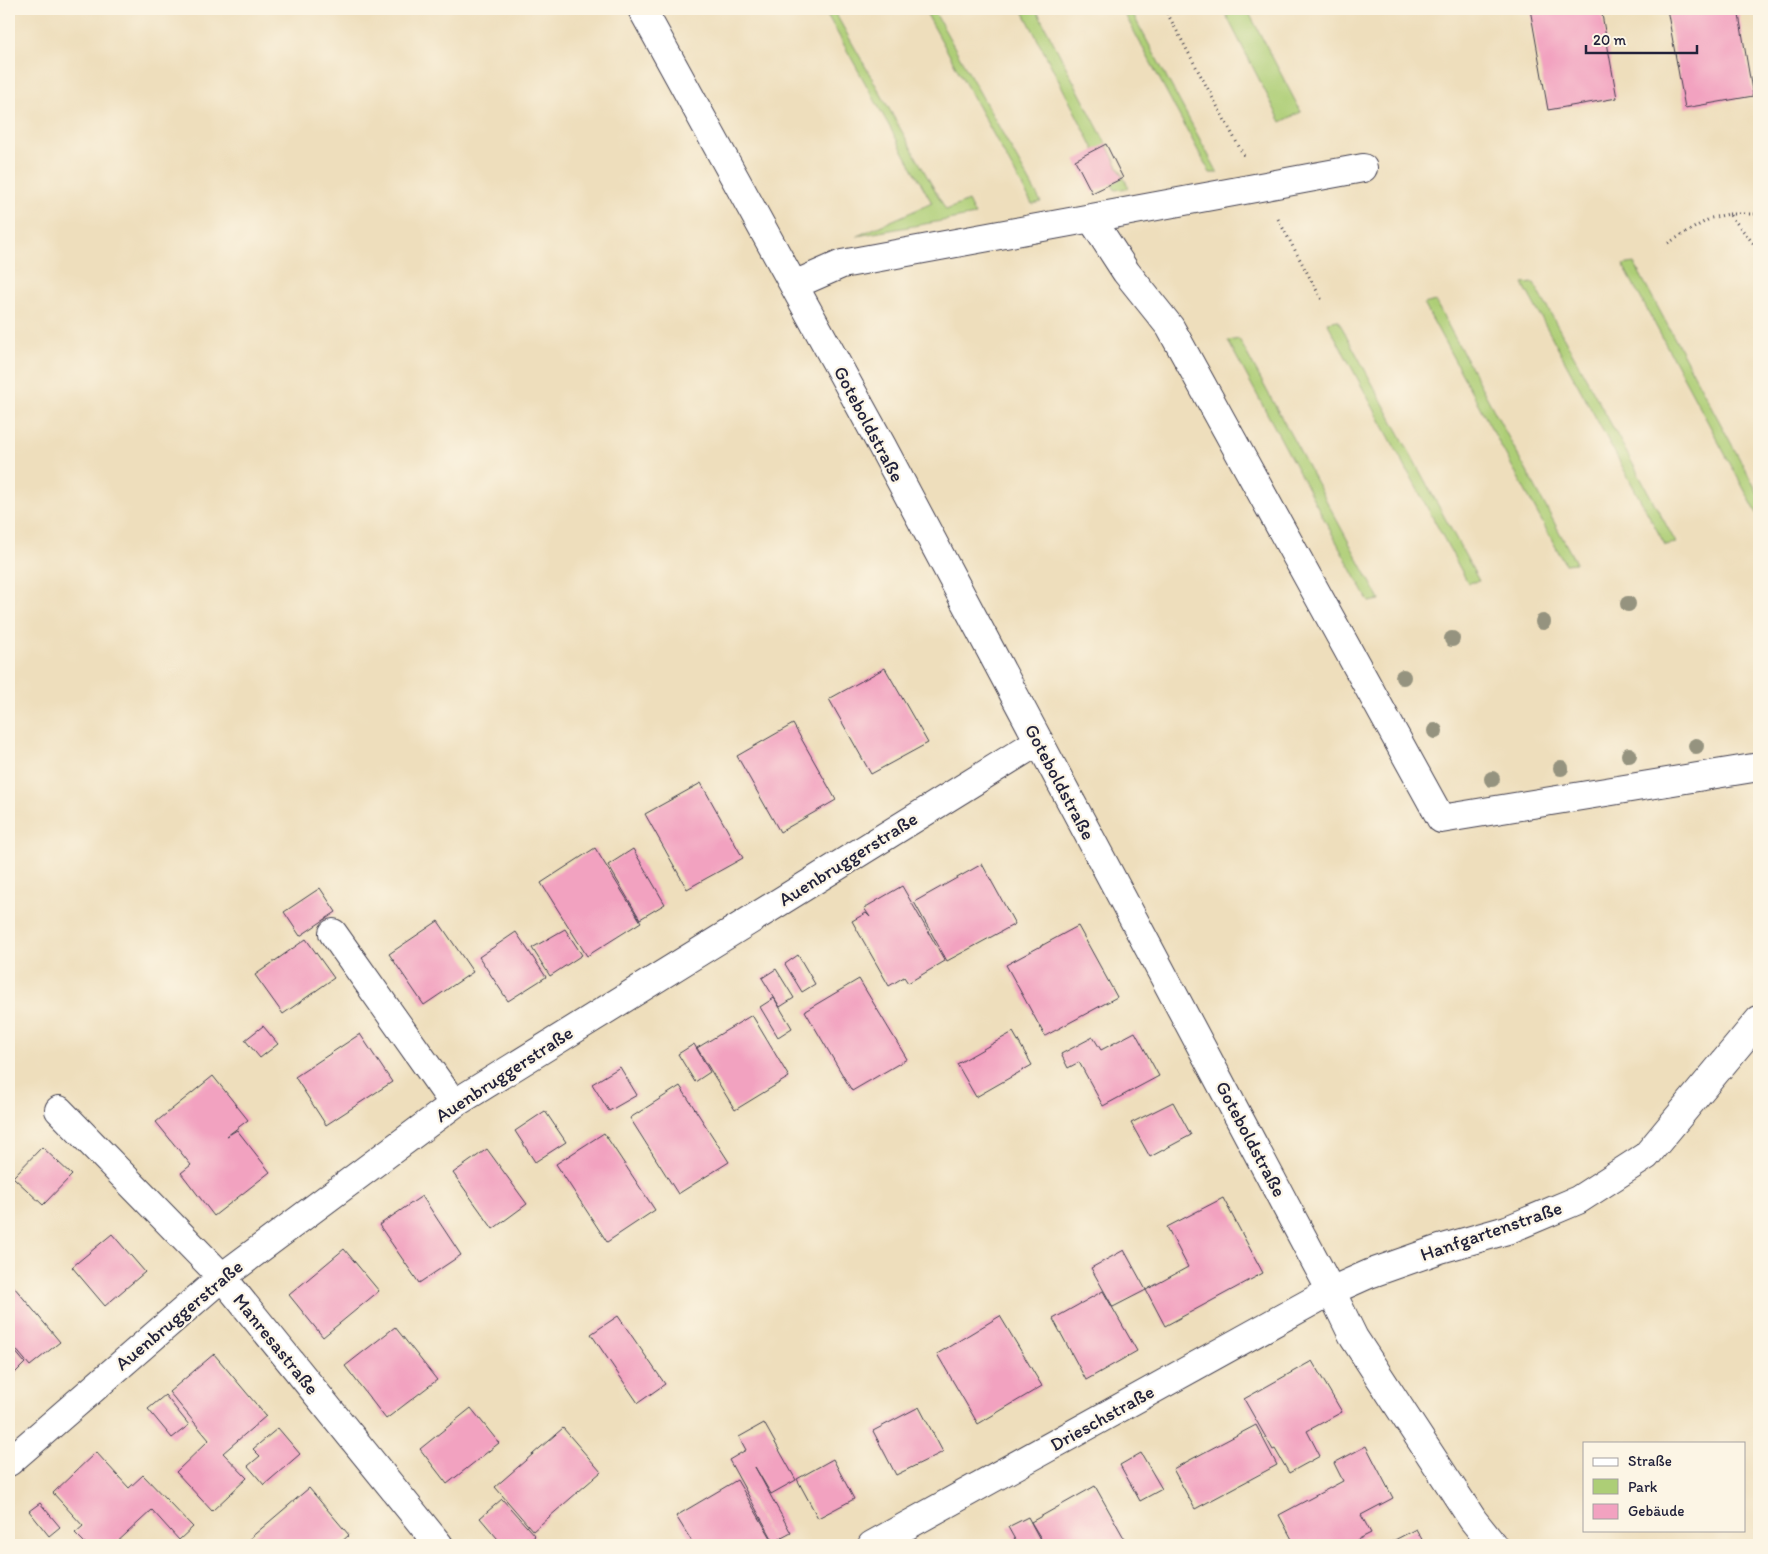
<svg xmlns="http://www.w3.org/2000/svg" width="1768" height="1554" viewBox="0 0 1768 1554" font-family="Itim,sans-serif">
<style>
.green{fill:#adce76;stroke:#687858}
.building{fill:#f2a2c0}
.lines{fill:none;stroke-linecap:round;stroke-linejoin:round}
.minor-casing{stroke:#413e4e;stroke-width:30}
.path{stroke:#413e4e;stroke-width:3;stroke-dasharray:1 4;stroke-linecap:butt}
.minor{stroke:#fff;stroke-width:28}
.tree{fill:#95937f}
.labels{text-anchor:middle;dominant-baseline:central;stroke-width:4.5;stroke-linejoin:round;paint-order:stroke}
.street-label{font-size:19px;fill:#22223b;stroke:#fcf5e5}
</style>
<rect width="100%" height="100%" fill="#fcf5e5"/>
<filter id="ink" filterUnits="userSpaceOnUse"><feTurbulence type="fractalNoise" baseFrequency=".02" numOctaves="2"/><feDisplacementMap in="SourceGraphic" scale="10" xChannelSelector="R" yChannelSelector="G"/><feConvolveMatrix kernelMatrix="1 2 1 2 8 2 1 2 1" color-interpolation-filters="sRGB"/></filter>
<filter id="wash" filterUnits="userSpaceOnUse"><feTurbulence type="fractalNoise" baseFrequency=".0096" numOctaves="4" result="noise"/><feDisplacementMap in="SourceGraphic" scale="20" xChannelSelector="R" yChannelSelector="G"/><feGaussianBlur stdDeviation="1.12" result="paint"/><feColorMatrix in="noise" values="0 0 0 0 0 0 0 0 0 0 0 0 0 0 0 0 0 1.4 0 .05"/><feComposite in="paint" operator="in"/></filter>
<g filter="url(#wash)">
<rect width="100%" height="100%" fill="#eedebc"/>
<path class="green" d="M824 9H833L946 210 968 201 975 215 857 236 932 203Z
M924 9H933L1041 202 1032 204Z
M1022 9H1036L1129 188 1115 190Z
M1122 9H1130L1218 173H1210Z
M1223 9H1247L1301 112 1281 122Z
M1634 263 1759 495V517L1623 265Z
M1534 283 1676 543 1665 545 1523 284Z
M1435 301 1576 563 1565 564 1424 304Z
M1338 320 1479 581 1468 583 1327 322Z
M1239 339 1380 600 1369 602 1228 341Z"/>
<g id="blocks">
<path class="building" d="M1530 9H1601L1617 98 1548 110Z
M1667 9H1738L1753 96 1685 108Z
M1106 144 1123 178 1092 193 1075 160Z
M885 668 928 743 871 774 829 699Z
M793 724 836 800 780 832 737 756Z
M701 783 743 858 687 889 645 814Z
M595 848 641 922 587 956 541 883Z
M633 849 665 904 640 919 608 865Z
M982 864 1015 924 947 961 914 902Z
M902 886 945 961 908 983 904 977 889 986 852 921 866 913 870 917 864 908Z
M320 888 336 912 300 936 284 912Z
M438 921 473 972 424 1005 389 954Z
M1078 926 1117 997 1045 1036 1006 965Z
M565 929 582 955 550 976 532 948Z
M516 932 546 977 508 1001 479 957Z
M306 939 334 978 283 1014 255 975Z
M798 955 815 984 802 992 785 964Z
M776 969 794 998 780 1007 762 978Z
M859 979 907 1059 852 1091 805 1011Z
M774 998 792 1028 778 1037 760 1007Z
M752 1015 789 1077 735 1110 697 1048Z
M263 1026 278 1044 260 1058 245 1040Z
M1013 1032 1032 1065 976 1097 957 1064Z
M1135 1032 1159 1076 1103 1106 1079 1062 1068 1068 1061 1054 1093 1037 1101 1050Z
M360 1034 392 1082 326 1125 295 1077Z
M694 1044 710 1072 695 1082 678 1054Z
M620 1067 637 1095 609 1111 592 1084Z
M213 1076 248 1120 227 1136 237 1130 270 1172 214 1216 181 1173 191 1165 156 1122Z
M680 1086 729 1162 678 1194 630 1118Z
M1173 1102 1191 1135 1150 1157 1131 1123Z
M545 1111 566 1142 535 1162 515 1131Z
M604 1133 655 1210 607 1242 556 1164Z
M42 1147 72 1175 43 1205 13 1177Z
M487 1149 527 1204 493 1229 453 1173Z
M422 1196 461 1255 419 1283 379 1225Z
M1223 1198 1263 1273 1165 1326 1146 1290 1188 1267 1167 1227Z
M112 1234 145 1272 105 1306 72 1267Z
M344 1249 379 1291 323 1337 289 1295Z
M1124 1250 1146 1290 1113 1307 1091 1268Z
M9 1281 60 1342 30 1366 9 1341Z
M1103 1291 1137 1351 1086 1380 1053 1319Z
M618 1316 665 1384 638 1403 591 1334Z
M1000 1316 1042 1386 978 1424 937 1354Z
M395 1327 437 1380 386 1419 345 1366Z
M9 1344 25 1363 9 1379Z
M214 1354 266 1416 223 1453 247 1478 212 1511 176 1472 209 1440 169 1392Z
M1312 1361 1342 1412 1307 1431 1320 1456 1289 1473 1275 1449 1273 1450 1244 1399Z
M165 1395 189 1425 172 1438 148 1409Z
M919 1407 943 1452 896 1475 873 1431Z
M471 1408 499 1443 447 1484 420 1449Z
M764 1423 796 1480 771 1494 755 1467 791 1533 774 1542 729 1460 746 1450 739 1437Z
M1256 1425 1277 1465 1195 1509 1173 1469Z
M278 1428 300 1454 264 1485 248 1466 260 1456 253 1449Z
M563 1428 601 1472 533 1531 495 1487Z
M1366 1446 1393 1498 1361 1515 1371 1533 1347 1545H1295L1279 1515 1343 1481 1334 1463Z
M96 1452 129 1488 143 1475 193 1527 179 1540 152 1510 114 1545H87L75 1533 83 1526 53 1493Z
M1141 1453 1162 1489 1140 1501 1120 1465Z
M833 1459 854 1499 818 1518 797 1479Z
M737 1480 774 1543 771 1545H694L676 1516Z
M1095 1486 1128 1545H1045L1031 1522Z
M309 1488 349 1535 338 1545H242Z
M502 1499 535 1536 525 1545H503L480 1518Z
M40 1503 60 1527 49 1536 29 1511Z
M1028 1517 1043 1545H1018L1008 1527Z
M1416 1529 1424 1543 1419 1545H1390L1389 1543Z"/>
</g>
</g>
<g filter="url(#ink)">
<use href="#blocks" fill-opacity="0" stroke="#413e4e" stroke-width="1"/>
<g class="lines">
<g class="minor-casing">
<path id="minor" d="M642 9 882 446 1331 1291 1354 1338 1473 1520 1493 1545
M1091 218 1126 272 1170 327 1441 819 1759 767
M794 285 842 264 1363 168
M333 933 454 1104
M59 1110 222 1277 439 1545
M9 1462 222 1277 454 1104 1039 741
M872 1545 1331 1291 1369 1274 1440 1249 1507 1230 1578 1200 1646 1156 1759 1020"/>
</g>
<path class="path" d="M1165 9 1244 156
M1729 214H1759
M1278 219 1323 302
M1668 243 1711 218 1729 214 1759 250"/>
<use href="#minor" class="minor"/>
</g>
<g class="tree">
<circle cx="1628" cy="604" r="8"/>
<circle cx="1543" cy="622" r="8"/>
<circle cx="1452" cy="639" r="8"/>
<circle cx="1403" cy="677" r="8"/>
<circle cx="1435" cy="731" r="8"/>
<circle cx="1696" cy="746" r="8"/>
<circle cx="1629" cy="755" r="8"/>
<circle cx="1561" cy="768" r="8"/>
<circle cx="1492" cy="779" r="8"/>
</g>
</g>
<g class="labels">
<g class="street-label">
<text transform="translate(869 424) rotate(62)">Goteboldstraße</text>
<text transform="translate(1060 782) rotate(62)">Goteboldstraße</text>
<text transform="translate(848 859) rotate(-32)">Auenbruggerstraße</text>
<text transform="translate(504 1074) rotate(-33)">Auenbruggerstraße</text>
<text transform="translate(1251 1139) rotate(62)">Goteboldstraße</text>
<text transform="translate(1491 1231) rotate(-19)">Hanfgartenstraße</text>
<text transform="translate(179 1315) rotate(-40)">Auenbruggerstraße</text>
<text transform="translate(276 1344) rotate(51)">Manresastraße</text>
<text transform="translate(1102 1418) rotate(-29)">Drieschstraße</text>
</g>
</g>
<rect width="1768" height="1554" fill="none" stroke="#fcf5e5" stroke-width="30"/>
<rect x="1583" y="1442" width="162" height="90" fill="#fcf5e5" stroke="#a5a1a1"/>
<rect x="1593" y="1458" width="25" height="8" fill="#ffffff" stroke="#a5a1a1"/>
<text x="1628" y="1466" font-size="15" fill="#22223b">Straße</text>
<rect x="1593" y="1479" width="25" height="15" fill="#adce76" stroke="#a5a1a1"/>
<text x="1628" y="1492" font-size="15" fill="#22223b">Park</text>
<rect x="1593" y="1504" width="25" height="15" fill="#f2a2c0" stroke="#a5a1a1"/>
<text x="1628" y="1516" font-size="15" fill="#22223b">Gebäude</text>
<path d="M1586 45v8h111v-8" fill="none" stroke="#22223b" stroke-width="2.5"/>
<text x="1593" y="45" font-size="15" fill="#22223b" stroke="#fcf5e5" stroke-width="4" paint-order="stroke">20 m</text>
</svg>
